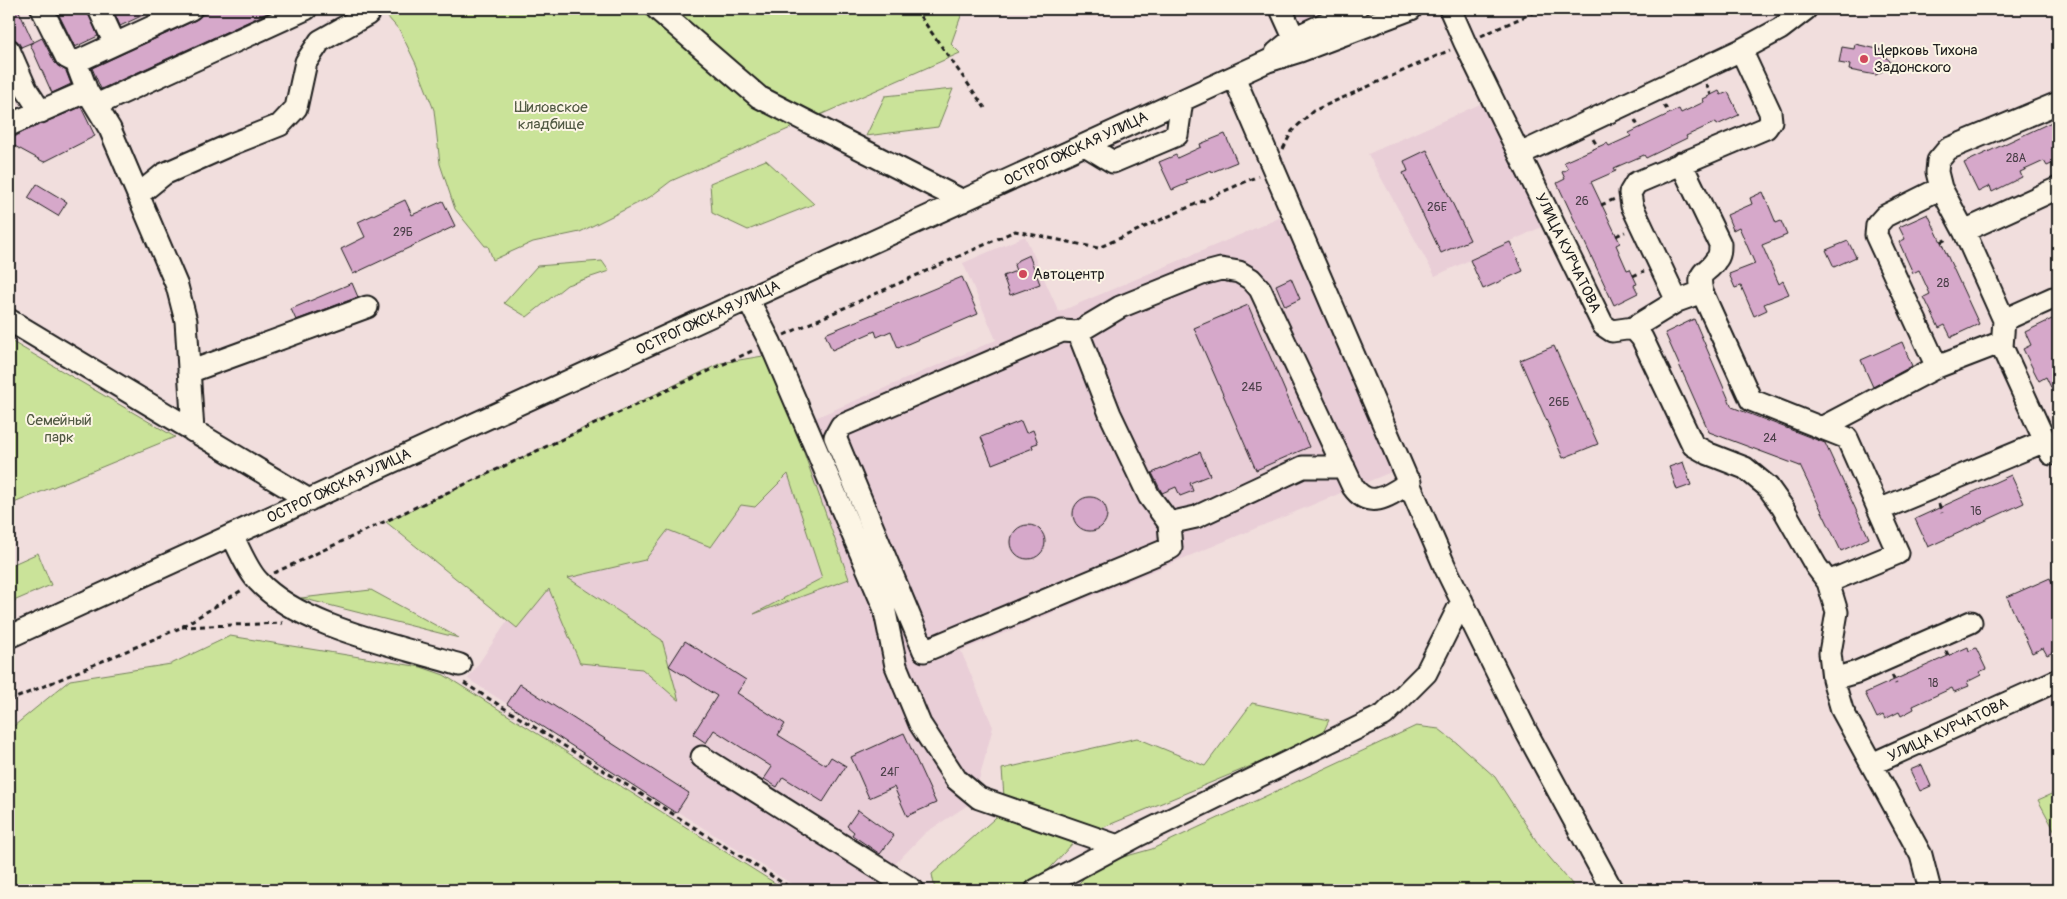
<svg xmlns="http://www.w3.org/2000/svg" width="2067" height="899" viewBox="0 0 2067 899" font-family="Pangolin,sans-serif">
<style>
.built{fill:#e9ced7}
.green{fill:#cae399;stroke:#73805a}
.building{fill:#d6a8ca;stroke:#1c1c1c}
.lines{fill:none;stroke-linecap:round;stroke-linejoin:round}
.minor-casing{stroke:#1c1c1c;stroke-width:25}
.path{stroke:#1c1c1c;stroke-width:3;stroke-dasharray:5 4;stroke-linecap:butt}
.minor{stroke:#fcf5e5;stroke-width:21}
.poi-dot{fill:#d1495b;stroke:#fcf5e5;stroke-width:2}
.labels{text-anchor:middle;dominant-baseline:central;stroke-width:4;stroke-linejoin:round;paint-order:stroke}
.number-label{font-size:12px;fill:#4a3f48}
.poi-label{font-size:15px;fill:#1c1c1c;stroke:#fcf5e5;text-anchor:start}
.park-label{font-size:15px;fill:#505842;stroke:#fcf5e5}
.street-label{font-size:15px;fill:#1c1c1c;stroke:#fcf5e5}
</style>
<rect width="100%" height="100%" fill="#f1dedd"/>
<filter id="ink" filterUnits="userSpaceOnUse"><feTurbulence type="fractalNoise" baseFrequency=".02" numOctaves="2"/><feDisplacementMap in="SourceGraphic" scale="10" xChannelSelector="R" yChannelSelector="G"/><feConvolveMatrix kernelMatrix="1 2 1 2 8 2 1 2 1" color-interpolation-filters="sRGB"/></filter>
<g filter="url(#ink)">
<path class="built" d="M1296 9H1320L1305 25Z
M1487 101 1546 225 1435 276 1368 154Z
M1286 215 1396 470 961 651 993 727 975 795 968 805 925 833 870 890H801L468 679 536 579 823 439 815 418 996 340 963 263 1025 236 1059 312Z"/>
<path class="green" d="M385 9H957L961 16 951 44 960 53 671 181 650 197 580 232 533 242 493 260 488 246H485L455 209 440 164 434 110 416 64 400 31 387 16Z
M953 89 938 127 866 136 885 96Z
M766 160 814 204 748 230 712 213 710 183Z
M602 261 609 271 567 285 527 317 504 303 537 266Z
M9 340 175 437 9 505Z
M769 355 849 579 754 614 822 578 788 474 755 507 741 505 711 547 668 530 645 560 568 578 662 640 679 701 642 669 580 663 549 589 517 628 386 522 721 363Z
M38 553 51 585 9 603V566Z
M371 590 459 638 301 598Z
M230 636 421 667 444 675 786 890H9V730L70 680 171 664Z
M1252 703 1329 720 1321 737 1099 829 1004 797 1002 769 1137 738 1205 766Z
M1416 726 1439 729 1458 744 1495 777 1539 845 1572 884V890H1072L1098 864 1152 849Z
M2058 791V837L2038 800Z
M1003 811 1073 843 1043 876 1015 890H935L932 874Z"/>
<path class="building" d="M9 9H18L33 42 21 47 16 40 9 38Z
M56 9H87L98 36 75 47Z
M113 9H156L120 26Z
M216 9H276L101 89 92 68 196 20 202 15Z
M42 38 55 63 66 71 71 84 52 93 30 44Z
M1855 44 1882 50 1881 53 1890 61 1889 67 1876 75 1849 70 1850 65 1839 63 1842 47 1854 49Z
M1719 91 1721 95 1728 92 1739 115 1717 125 1716 122 1686 136 1687 138 1646 158 1644 155 1614 168 1616 171 1591 182 1620 243 1616 245 1627 270 1630 269 1637 284 1634 285 1638 293 1614 305 1557 183 1565 179 1562 172 1568 169 1564 162 1607 143 1609 146 1631 136 1629 133 1679 109 1681 113 1704 102 1703 99Z
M81 107 95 136 44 162 9 143V140L25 131Z
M2058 119V161L2047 166 2044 161 2020 172 2022 177 1992 192 1990 186 1978 192 1964 163Z
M1225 134 1237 162 1212 172 1211 170 1186 180 1188 183 1172 190 1159 162 1176 155 1177 158 1201 147 1200 144Z
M1427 150 1470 240 1441 253 1403 173 1408 171 1404 161Z
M37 184 67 202 58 216 28 198Z
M1763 192 1776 223 1781 221 1787 235 1762 245 1779 284 1783 281 1789 294 1764 304 1767 310 1754 316 1741 286 1735 288 1729 274 1755 264 1739 227 1733 230 1727 215 1752 204 1750 198Z
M405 200 412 215 443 201 455 226 353 274 341 249 365 237 358 222Z
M1928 214 1979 324 1951 337 1945 325 1939 328 1924 297 1930 294 1919 270 1913 273 1899 242 1905 239 1899 227Z
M1848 241 1856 257 1834 267 1826 250Z
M1510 242 1523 271 1483 289 1470 260Z
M1029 255 1040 284 1010 295 1003 276 1016 271 1014 265 1018 260Z
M962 277 978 314 898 348 891 331 877 337 875 331 832 350 825 334Z
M1291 278 1300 299 1285 306 1276 285Z
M352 283 358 297 296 320 291 309Z
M1248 305 1309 447 1256 470 1194 328Z
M2054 318 2058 327V402L2046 377 2039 381 2023 349 2031 345 2025 332Z
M1694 319 1732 407 1825 443 1869 538 1841 551 1800 466 1709 432 1665 333Z
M1902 342 1912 366 1873 387 1861 360Z
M1554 346 1598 444 1563 458 1520 360Z
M1021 421 1026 433 1033 430 1038 443 1032 445 1033 448 992 464 981 437Z
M1200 452 1210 475 1190 483 1193 491 1180 496 1176 487 1162 493 1152 473Z
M1683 462 1691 485 1677 490 1669 467Z
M2011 475 2024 503 1928 547 1915 519Z
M1073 514a17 17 0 1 1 34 0a17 17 0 1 1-34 0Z
M1011 542a17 17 0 1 1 34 0a17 17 0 1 1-34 0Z
M2050 578 2058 597V650L2047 655 2043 648 2032 653 2007 597Z
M685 641 746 680 737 693 785 724 778 735 826 765 831 757 846 766 823 802 783 777 777 787 764 779 772 767 714 730 706 743 693 734 717 696 669 666Z
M1968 647 1969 651 1976 648 1986 669 1979 672 1981 675 1967 682 1969 686 1954 692 1952 688 1913 706 1914 709 1901 716 1899 712 1885 719 1883 715 1877 718 1865 693Z
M520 684 689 793 676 813 507 704Z
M904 733 936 803 907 816 894 787 869 798 851 757Z
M1922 765 1931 786 1920 791 1910 770Z
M858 810 894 836 880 854 852 835 854 832 847 826Z"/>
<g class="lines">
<g class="minor-casing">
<path id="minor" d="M42 9 66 57 76 62
M99 9 115 44
M191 9 76 62 87 91 110 129 177 286 186 321 193 431
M657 9 759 97 963 201
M1281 9 1300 51
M1450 9 1465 43 1603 325 1612 331 1633 328 1642 338 1693 445 1709 454 1745 468 1768 487 1783 508 1816 566 1828 582 1837 612 1830 653 1833 679 1842 710 1921 855 1930 890
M9 50 26 89 41 112
M1276 53 1294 38 1356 9
M1234 77 1445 567 1527 733 1612 890
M96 105 306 9
M9 125 87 91
M1085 145 1113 162 1177 135 1182 100
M1520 154 1741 50 1780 29 1806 9
M1681 163 1720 244C1720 250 1720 256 1716 260 1707 275 1697 268 1702 292
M1941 188 1885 216 1877 225 1876 235 1937 367 2002 342
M138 195 164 174 232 144 280 125 296 108 306 62 320 41 368 14
M1964 231 2058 188
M748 299 770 342 884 607 896 666 920 724 956 779 979 798 1118 846
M1677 301 1702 292 1751 400 1847 438 1898 553 1828 582
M9 320 309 500
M2004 320 2053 298 2058 297
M1633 328 1677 301 1632 206 1630 193 1636 183 1766 128 1771 121 1770 112 1741 50
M1078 332 1120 307 1202 274 1221 269 1239 272 1251 279 1260 289 1353 487C1370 511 1390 495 1410 482
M189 372 367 307
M1821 428 1937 367
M2051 454 2002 347 2004 320 1964 231 1941 188 1937 172 1938 161 1948 149 2058 103
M1879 510 2045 441
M1169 523 1171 548 924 651 835 437 841 426 1062 331 1078 332 1110 414 1149 496 1169 523 1196 517 1303 467H1344
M232 535C239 549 248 571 258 581 301 628 400 646 460 665
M9 637 1268 61 1300 51 1411 9
M1833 679 1857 672 1971 622
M702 757 913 890
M1872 764 2058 680
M1036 890 1139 835 1384 715 1426 673 1462 601"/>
</g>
<path class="path" d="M915 9 985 108
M1481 36 1541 9
M1706 84 1711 95
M1664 105 1669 113
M1635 120 1639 128
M1593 139 1598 147
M1283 149 1292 131 1313 111 1450 50
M1601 205 1615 199
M1616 236 1625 232
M1941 242 1949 238
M1633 276 1644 271
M784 335 1015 231 1098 248 1258 176
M1939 504 1942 513
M274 573 754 350
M182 627 283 623
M1946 651 1950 659
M1892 675 1896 684
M464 683 794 890
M9 701 180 628 242 590"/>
<use href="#minor" class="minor"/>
</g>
</g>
<g class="poi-dot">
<circle cx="1864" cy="59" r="5"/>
<circle cx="1023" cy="274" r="5"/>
</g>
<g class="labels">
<g class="number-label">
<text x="2016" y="158">28А</text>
<text x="1582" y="201">26</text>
<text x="1437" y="207">26Е</text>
<text x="403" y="232">29Б</text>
<text x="1943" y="283">28</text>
<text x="1252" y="387">24Б</text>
<text x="1559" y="402">26Б</text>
<text x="1770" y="438">24</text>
<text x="1976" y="511">16</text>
<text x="1933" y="683">18</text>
<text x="890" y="772">24Г</text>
</g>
<g class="poi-label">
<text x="1874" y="50">Церковь Тихона<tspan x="1874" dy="17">Задонского</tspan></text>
<text x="1033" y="274">Автоцентр</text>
</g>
<g class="park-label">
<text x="551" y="107">Шиловское<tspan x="551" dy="17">кладбище</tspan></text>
<text x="59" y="420">Семейный<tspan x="59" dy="17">парк</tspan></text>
</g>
<g class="street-label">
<text transform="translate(1076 149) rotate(-25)">ОСТРОГОЖСКАЯ УЛИЦА</text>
<text transform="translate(1568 253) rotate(64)">УЛИЦА КУРЧАТОВА</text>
<text transform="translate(708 318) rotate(-25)">ОСТРОГОЖСКАЯ УЛИЦА</text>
<text transform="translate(339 486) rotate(-25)">ОСТРОГОЖСКАЯ УЛИЦА</text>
<text transform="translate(1948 730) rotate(-25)">УЛИЦА КУРЧАТОВА</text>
</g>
</g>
<rect width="2067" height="899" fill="none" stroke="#fcf5e5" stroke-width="30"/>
<rect x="15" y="15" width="2037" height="869" fill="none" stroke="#1c1c1c" stroke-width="2" filter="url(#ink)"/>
</svg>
